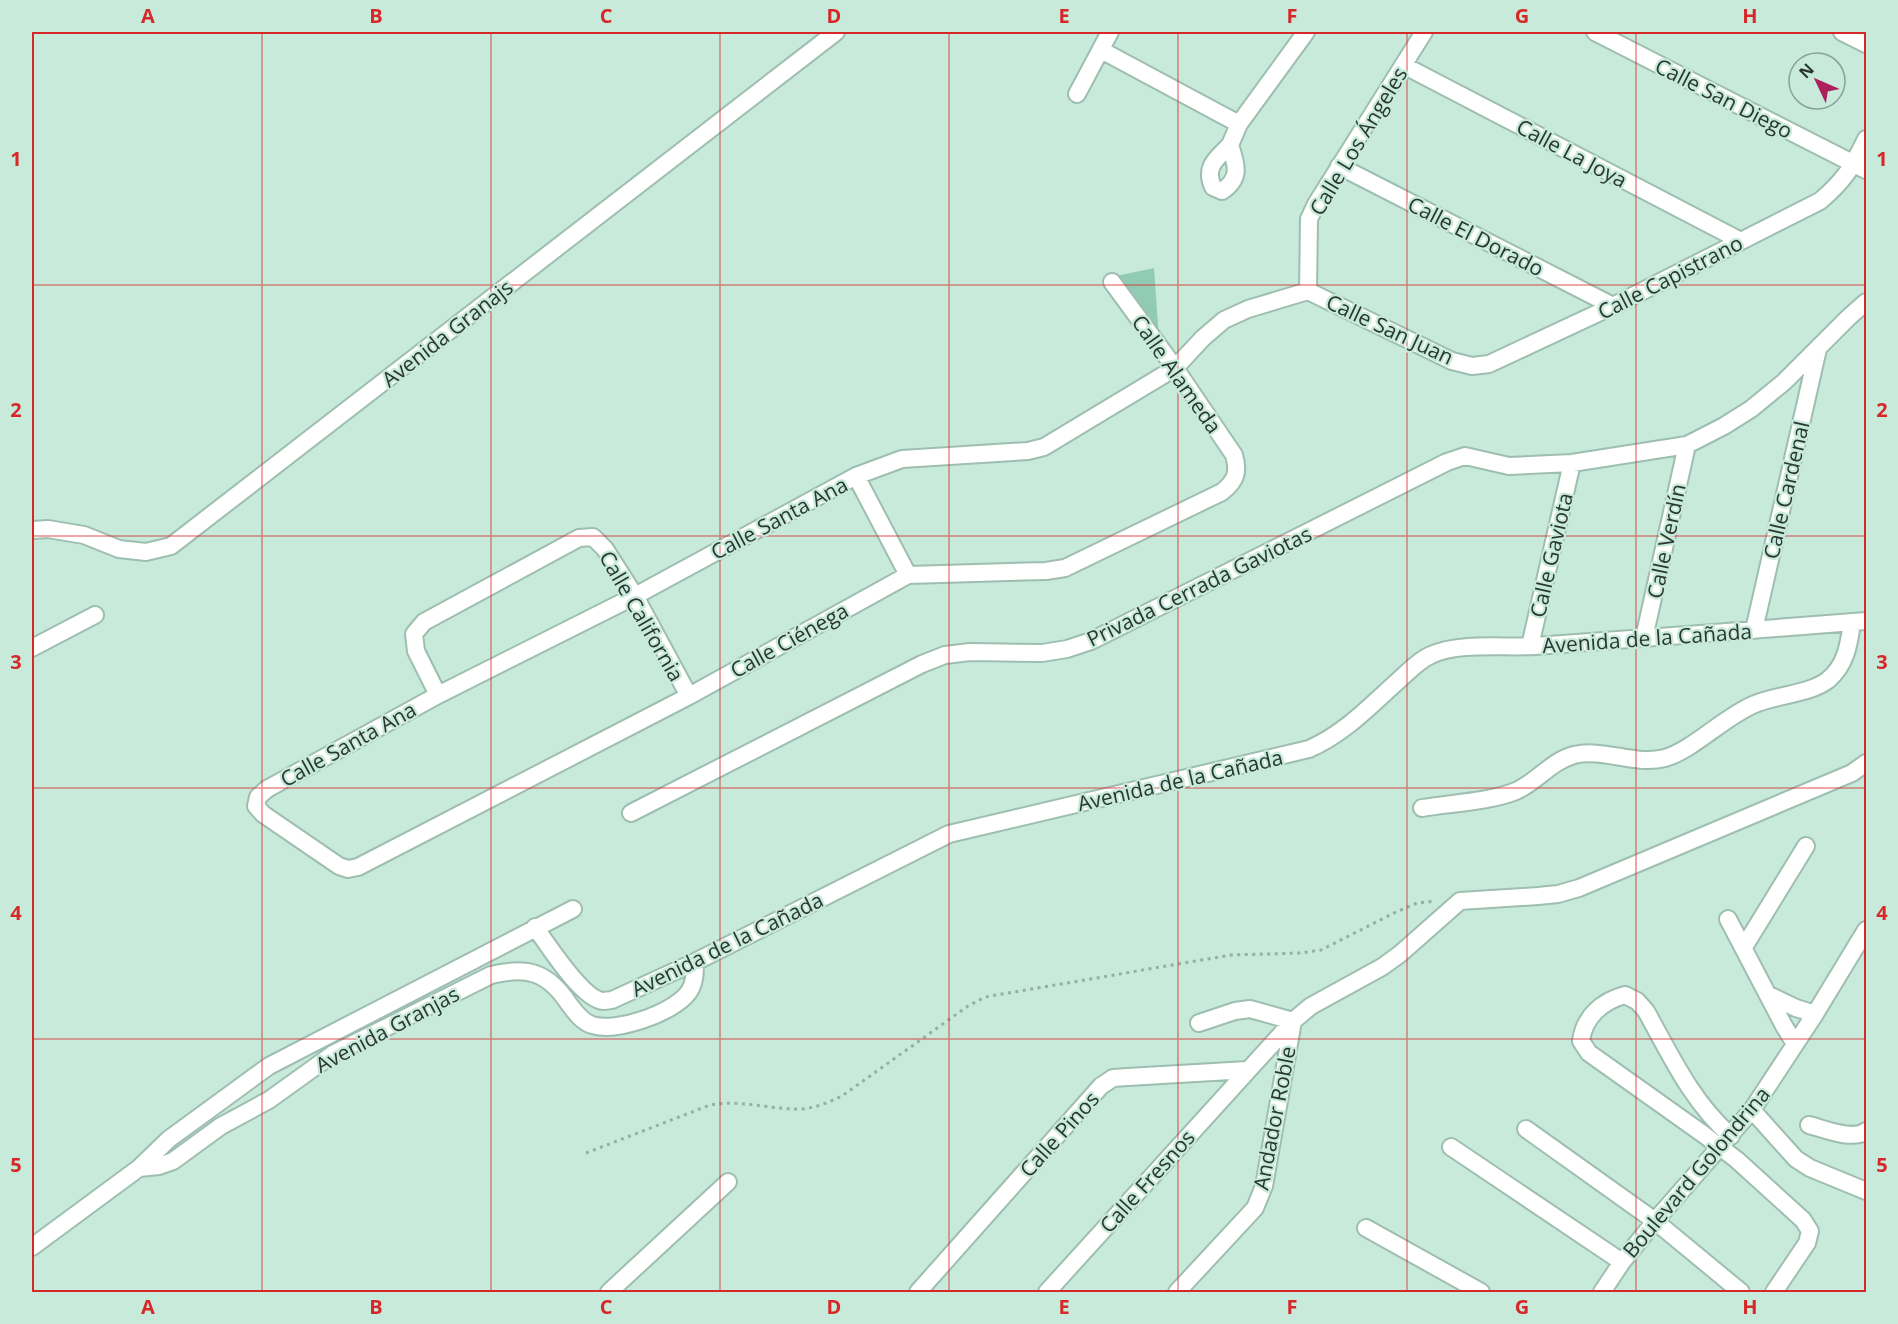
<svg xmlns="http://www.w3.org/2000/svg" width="1898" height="1324" viewBox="0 0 1898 1324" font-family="'Open Sans',sans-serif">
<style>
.green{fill:#92cbb4}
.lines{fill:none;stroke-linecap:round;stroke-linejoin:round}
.street-casing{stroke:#9dbeb0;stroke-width:20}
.path{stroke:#94afa3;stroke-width:3;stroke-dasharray:3 4.5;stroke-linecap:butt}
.street{stroke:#fff;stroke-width:16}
.grid{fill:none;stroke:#d62828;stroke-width:1.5;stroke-opacity:0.55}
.labels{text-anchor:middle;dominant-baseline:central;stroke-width:4.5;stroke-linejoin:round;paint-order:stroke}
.street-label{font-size:21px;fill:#2a3731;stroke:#c8eadb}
.neatline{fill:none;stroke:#d62828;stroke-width:2}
.grid-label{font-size:20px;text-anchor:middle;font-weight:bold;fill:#d62828}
</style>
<rect width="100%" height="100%" fill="#c8eadb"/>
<path class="green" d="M1154 268 1159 339 1116 276Z"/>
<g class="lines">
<g class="street-casing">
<path id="street" d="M1595 32 1866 170
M1842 32 1866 44
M1101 50 1239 124
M1403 65 1741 241
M1077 94 1110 32
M1230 145C1216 159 1204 167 1213 187L1222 191C1242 178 1236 164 1230 145L1239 124 1306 32
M1339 166 1613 306
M1112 282 1175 368 1234 455C1239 472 1236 481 1222 492L1065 568 1046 571 908 575 689 696 358 867 348 869 339 866 263 814 256 806 258 797 267 789 438 695 635 596 856 476 902 459 1028 451 1044 447 1175 368 1203 338 1224 320 1248 309 1308 291
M1308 291 1452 361 1472 366 1489 364 1613 306 1820 201C1844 181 1853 166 1866 139
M1308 291 1309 219 1316 204 1424 32
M856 476 908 575
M32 530 48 529 84 535 119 549 146 552 171 546 836 32
M1754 630 1818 349
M1644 638 1687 445
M1530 646 1572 463
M32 648 95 615
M438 695 416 651 414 634 424 622 579 538 593 537 605 549 635 596 689 696
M1422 808C1451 803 1489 802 1516 791 1537 782 1551 761 1574 755 1604 748 1635 766 1665 758 1693 750 1725 716 1755 704 1776 695 1810 694 1828 680 1846 665 1849 644 1852 623
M631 813 922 664 945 655 970 652 1042 653 1067 649 1091 641 1447 462 1465 456 1509 466 1572 463 1687 445 1724 426 1751 409 1784 382 1849 317 1866 302
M1728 919 1784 1026 1795 1044
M535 927C548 945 582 999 603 1001 606 1001 609 1000 612 1000L695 962 949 834 1309 749C1344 734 1371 705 1399 680 1409 671 1419 660 1431 655 1459 642 1504 648 1535 646 1645 638 1756 630 1866 621
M1744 947 1806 846
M1769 995 1796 1008 1815 1014
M1752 1110 1796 1159 1810 1168 1866 1191
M1809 1125C1824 1129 1853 1141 1866 1131
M1526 1129 1655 1221 1741 1292
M1731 1136C1692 1102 1671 1056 1646 1011L1637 1001 1625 995C1602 1001 1584 1017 1581 1041L1589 1053 1703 1134 1737 1160 1803 1220 1810 1231 1807 1243 1774 1292
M1451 1147 1622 1262
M139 1168 159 1166 173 1161 221 1126 269 1100 333 1054 491 975C527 966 548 972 569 1004 575 1012 582 1022 592 1025 616 1033 673 1013 688 993 695 984 695 972 695 962
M1366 1228 1481 1292
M32 1247 139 1168 169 1139 269 1066 573 909
M609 1292 728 1182
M918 1292 1101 1086 1113 1078 1128 1077 1247 1070
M1047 1292 1293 1021 1311 1006 1382 967 1400 954 1460 901 1538 896 1558 894 1579 888 1852 773 1866 763
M1177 1292 1255 1208 1264 1186 1293 1021 1250 1009 1235 1011 1199 1023
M1602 1292 1622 1262 1655 1221 1752 1110 1815 1014 1866 930"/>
</g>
<path class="path" d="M586 1153 710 1105C741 1099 771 1110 801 1109 816 1108 829 1102 842 1096L968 1006 985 997 1231 955 1301 953 1321 950 1396 912 1417 903 1435 901"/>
<use href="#street" class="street"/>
</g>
<path class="grid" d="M262 32V1292M491 32V1292M720 32V1292M949 32V1292M1178 32V1292M1407 32V1292M1636 32V1292M32 285H1866M32 536H1866M32 788H1866M32 1039H1866"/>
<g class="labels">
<g class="street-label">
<text transform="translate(1724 98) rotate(27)">Calle San Diego</text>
<text transform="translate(1358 141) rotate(-59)">Calle Los Ángeles</text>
<text transform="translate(1572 153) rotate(28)">Calle La Joya</text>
<text transform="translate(1476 236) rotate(27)">Calle El Dorado</text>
<text transform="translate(1670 277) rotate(-27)">Calle Capistrano</text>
<text transform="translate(1390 329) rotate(25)">Calle San Juan</text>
<text transform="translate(447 333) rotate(-38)">Avenida Granajs</text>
<text transform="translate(1177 374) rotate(55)">Calle Alameda</text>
<text transform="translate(1786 490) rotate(-77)">Calle Cardenal</text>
<text transform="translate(779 518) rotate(-28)">Calle Santa Ana</text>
<text transform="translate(1666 541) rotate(-78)">Calle Verdín</text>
<text transform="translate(1551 555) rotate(-77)">Calle Gaviota</text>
<text transform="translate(1199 586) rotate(-26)">Privada Cerrada Gaviotas</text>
<text transform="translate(642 616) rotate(60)">Calle California</text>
<text transform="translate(1647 638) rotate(-4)">Avenida de la Cañada</text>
<text transform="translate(789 640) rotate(-29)">Calle Ciénega</text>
<text transform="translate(348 744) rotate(-29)">Calle Santa Ana</text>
<text transform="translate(1180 780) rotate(-13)">Avenida de la Cañada</text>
<text transform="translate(727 944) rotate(-26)">Avenida de la Cañada</text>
<text transform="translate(387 1029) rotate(-28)">Avenida Granjas</text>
<text transform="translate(1274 1118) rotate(-79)">Andador Roble</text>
<text transform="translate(1059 1134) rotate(-48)">Calle Pinos</text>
<text transform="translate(1696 1172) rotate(-50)">Boulevard Golondrina</text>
<text transform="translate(1147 1181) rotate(-48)">Calle Fresnos</text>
</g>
</g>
<rect width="1898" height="1324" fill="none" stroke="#c8eadb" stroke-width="66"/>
<g transform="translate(1817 81) rotate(314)"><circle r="28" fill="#c8eadb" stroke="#89a297" stroke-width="1.5"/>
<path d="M0-4.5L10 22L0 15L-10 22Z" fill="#ac205e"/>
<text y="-9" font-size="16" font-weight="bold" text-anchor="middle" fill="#2a3731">N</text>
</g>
<rect x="33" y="33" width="1832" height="1258" class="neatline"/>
<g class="grid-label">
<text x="148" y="23">A</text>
<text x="376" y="23">B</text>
<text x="606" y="23">C</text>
<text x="834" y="23">D</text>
<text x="1064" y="23">E</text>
<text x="1292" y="23">F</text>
<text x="1522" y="23">G</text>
<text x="1750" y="23">H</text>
<text x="16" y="166">1</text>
<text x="1882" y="166">1</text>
<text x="16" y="417">2</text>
<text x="1882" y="417">2</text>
<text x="16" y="669">3</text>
<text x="1882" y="669">3</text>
<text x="16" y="920">4</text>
<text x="1882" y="920">4</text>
<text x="16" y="1172">5</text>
<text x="1882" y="1172">5</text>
<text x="148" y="1314">A</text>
<text x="376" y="1314">B</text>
<text x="606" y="1314">C</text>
<text x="834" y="1314">D</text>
<text x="1064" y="1314">E</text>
<text x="1292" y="1314">F</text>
<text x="1522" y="1314">G</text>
<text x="1750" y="1314">H</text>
</g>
</svg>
